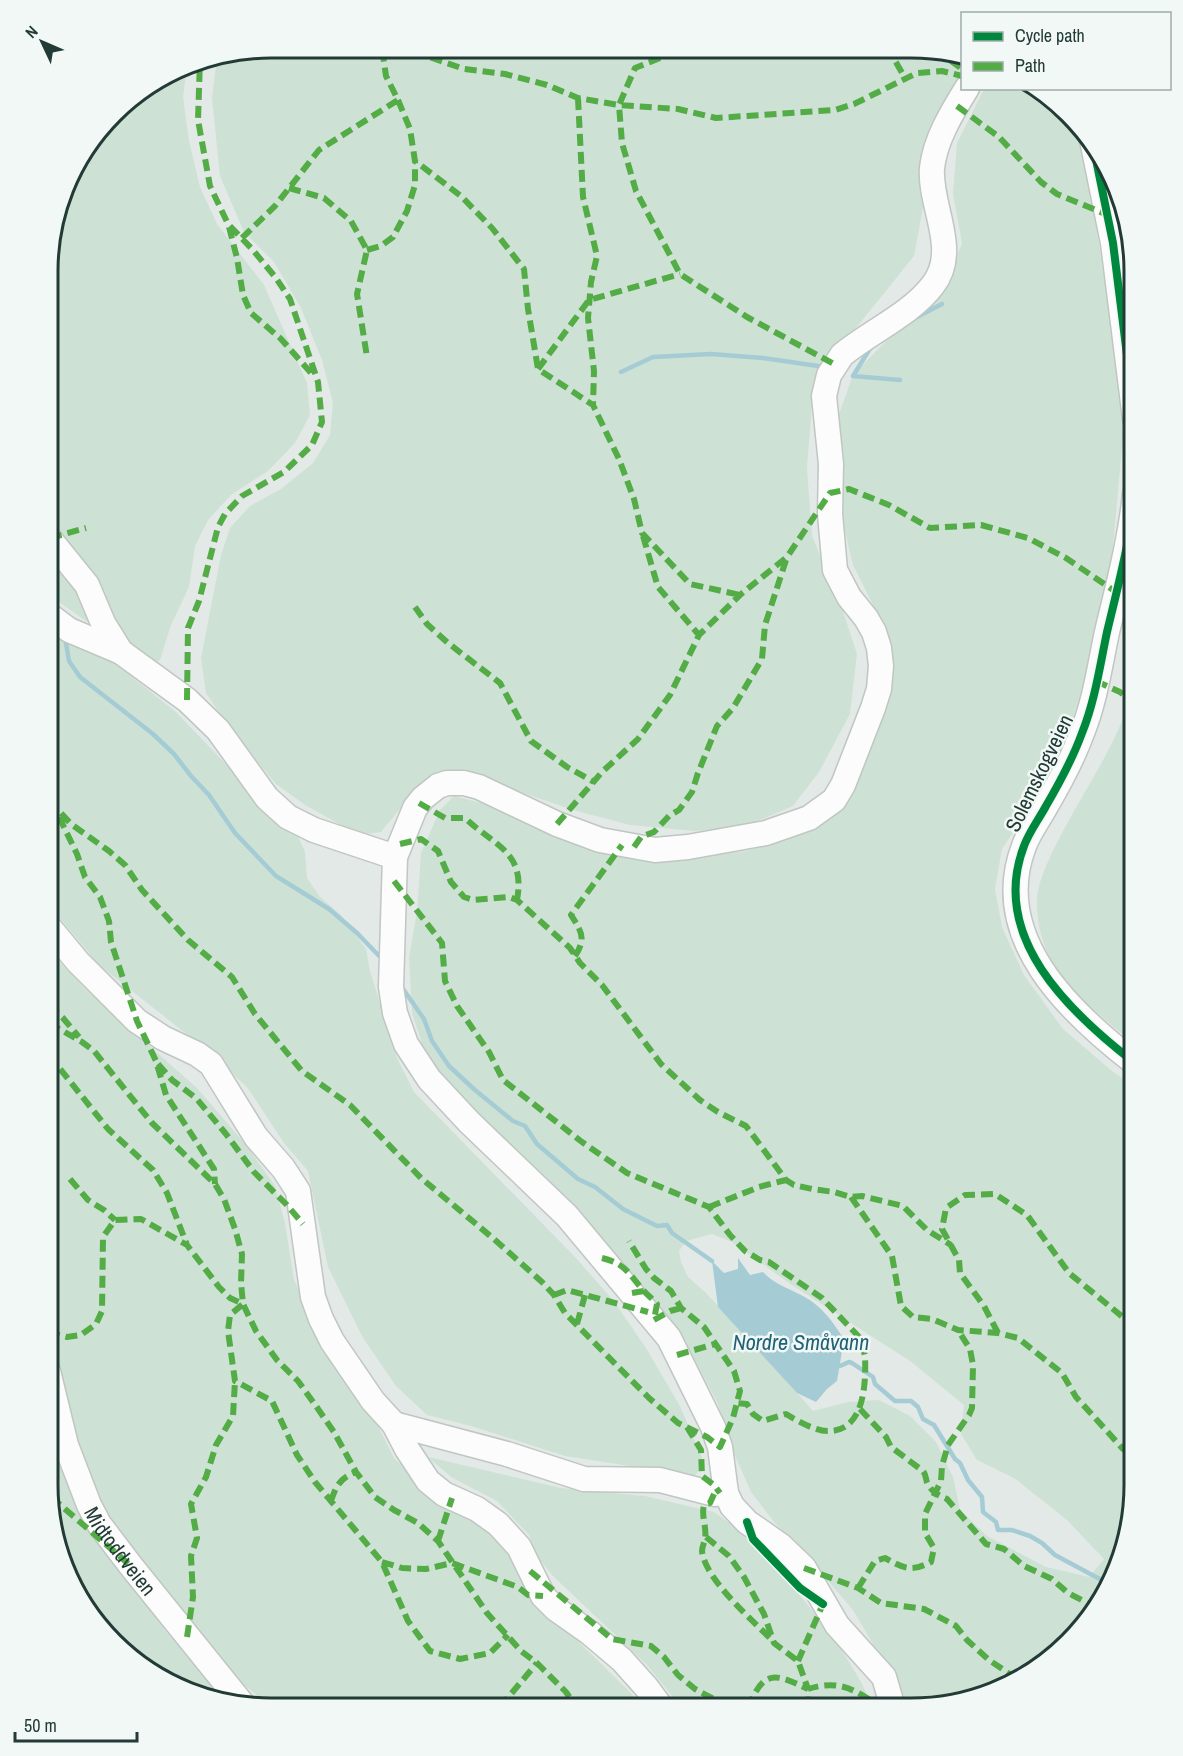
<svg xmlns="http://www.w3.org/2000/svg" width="1183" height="1756" viewBox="0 0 1183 1756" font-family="'Archivo Narrow',sans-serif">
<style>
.green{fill:#cde2d4;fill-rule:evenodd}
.water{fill:#a5ccd5}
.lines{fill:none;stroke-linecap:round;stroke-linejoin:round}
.stream{stroke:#a5ccd5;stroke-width:4.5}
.minor-casing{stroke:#c0c6c3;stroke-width:27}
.minor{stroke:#fbfcfb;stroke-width:24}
.quiet{stroke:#53ac45;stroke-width:6;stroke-dasharray:12 6;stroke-linecap:butt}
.cycleway-casing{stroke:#f2f8f5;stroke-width:11}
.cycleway{stroke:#00873e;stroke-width:8}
.labels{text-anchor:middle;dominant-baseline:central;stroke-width:5;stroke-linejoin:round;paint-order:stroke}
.street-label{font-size:21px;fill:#223b36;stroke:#f2f8f5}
.water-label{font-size:22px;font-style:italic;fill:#1f6175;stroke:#f2f8f5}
.rim{fill:none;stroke:#223b36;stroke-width:3}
</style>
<rect width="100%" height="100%" fill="#e3e9e6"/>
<path class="green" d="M272 48 941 50 962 56V84L927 186 914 256 823 369 812 404 807 468 812 536 841 605 857 654 850 714 819 772 793 806 746 826 695 831 630 825 573 810 500 785 409 798 381 832 359 835 305 805 276 784 229 727 206 693 201 658 221 555 230 528 250 506 281 489 313 463 330 435 333 403 322 360 301 308 274 262 244 232 220 176 212 98 217 57Z
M187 67 183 97 189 141 200 187 217 224 264 285 307 383 310 415 295 443 268 471 231 495 208 520 195 546 189 587 171 625 160 660 149 665 49 595 50 242 78 160 124 103Z
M984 89C998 89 1025 85 1037 89 1050 92 1075 120 1081 132L1112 326 1123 435 1113 547 1096 645 1066 739 1029 808 1002 849 995 889 1002 927 1024 975 1063 1029 1112 1071 1135 1087 1134 1499 1123 1557 1097 1609 1048 1662 997 1691 912 1708H903L887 1668 853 1610 806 1555 774 1522 751 1492 733 1451 718 1404 683 1338 602 1241 430 1068 412 1013 409 957 417 912 421 853 440 810 454 796 496 807 667 860 746 851 788 840 822 817 864 757 876 611 853 565 843 523 834 428 853 375 885 342 929 304 953 267 962 243 953 194 957 143ZM712 1234 732 1242 789 1283 910 1361 964 1405 961 1434 977 1460 1014 1478 1067 1520 1104 1559 1089 1577 1046 1567 987 1536 960 1510 953 1477 936 1442 910 1416 879 1400 848 1402 813 1411 751 1341 705 1292 688 1277 681 1262 679 1251 686 1241Z
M49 620 113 662 176 712 244 783 297 834 305 852 307 878 320 897 341 915 366 949 370 971 397 1058 414 1092 575 1257 613 1300 646 1348 680 1406 705 1465 694 1476 565 1456 471 1426 427 1415 396 1386 363 1338 328 1267 308 1171 284 1143 247 1087 203 1047 99 965 49 905Z
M1135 678V1045C1109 1022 1076 998 1056 969 1043 950 1036 921 1037 899 1038 880 1052 852 1061 835 1087 784 1124 736 1135 678Z
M49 951 86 990 197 1088 246 1145 275 1186 285 1223 294 1280 332 1355 367 1404 394 1458 421 1484 494 1535 547 1611 629 1691 641 1707 270 1706 232 1675 175 1600 129 1545 105 1512 83 1467 70 1427 64 1385 48 1336Z
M48 1405 88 1520 164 1629 225 1701 186 1691 136 1662 94 1621 65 1570 48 1484Z
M428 1457 561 1488 645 1496 714 1512 745 1534 784 1576 834 1637 861 1682 873 1708 681 1707 647 1665 554 1577 539 1559 529 1535 497 1501 451 1477Z"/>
<path class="water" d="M738 1258 750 1275 763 1272C774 1284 788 1288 803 1296 822 1306 832 1321 844 1339L837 1381 827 1389 816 1402 797 1393 718 1307 712 1261 724 1273 738 1269Z"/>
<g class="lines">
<path class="stream" d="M915 318 942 304
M871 347 853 376 900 380
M621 372 653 357 711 354 763 358 825 367
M49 593 58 609
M66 643 69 661 80 677 153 734 174 754 191 776 209 795 235 833 276 876 329 909 357 933 384 961
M401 986 424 1019 432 1041 449 1066 475 1090 513 1121 525 1126 537 1144 578 1179 595 1187 623 1209 657 1226 667 1225 672 1233 712 1261
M48 1351 53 1363
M840 1366 849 1362 852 1363 873 1377 875 1384 895 1401H911L918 1407 923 1419 934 1425 955 1459 960 1463 968 1480 982 1497 983 1512 996 1522 998 1530H1012L1030 1536 1042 1543 1055 1555 1109 1584"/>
<g class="minor-casing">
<g id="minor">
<path d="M1092 140 1113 243 1135 419"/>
<path d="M49 538 87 585 103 623 121 652"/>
<path d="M49 615 69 630 121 652 187 700 218 730 267 798 288 817 314 830 395 857"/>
<path d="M49 927 78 962 137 1021 163 1038 197 1054 211 1064 256 1137 283 1168 298 1191 313 1297 321 1319 332 1341 373 1401 394 1424 407 1449 428 1481 444 1494 477 1509 498 1524 519 1547 543 1596 556 1609 590 1633 622 1660 647 1688 661 1707"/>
<path d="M1135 1063C1069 1012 989 937 1024 846 1029 832 1039 819 1046 806 1060 782 1073 758 1082 733 1095 701 1100 665 1107 632 1118 586 1130 541 1135 494"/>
<path id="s1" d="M48 1371 66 1445 89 1505 99 1524 131 1566 244 1706"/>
<path d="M394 1424 507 1454 584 1479 660 1480 714 1494 726 1493"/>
<path d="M893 1708 884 1677 837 1625 804 1568 780 1545 747 1522 732 1506 726 1493 720 1447 713 1427 669 1338 567 1216 469 1122 429 1079 406 1044 395 1013 391 987 395 857 415 808 423 798 438 786 447 783H464L479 787 557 824 600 840 655 850 688 847 766 833 809 818 834 800 843 785 873 708 879 689 881 666 879 648 874 632 866 618 849 597 835 570 830 514 831 464 824 396 829 375 842 355C871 331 910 315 933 285 960 250 929 206 932 168 935 140 952 112 967 88"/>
</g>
</g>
<use href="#minor" class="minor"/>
<path class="quiet" d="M396 48 421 54 464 69 505 74 547 85 578 98 619 105 678 109 716 118 835 110 854 104 917 73 942 71 962 76
M713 49 670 54 635 68 619 105 622 143 636 191 680 274 747 317 834 364
M884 50 890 52 905 78
M936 50 962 69
M578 98 583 197 597 256 591 282 588 318 594 371 593 405
M398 100 410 129 415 161 461 196 492 228 524 269 528 309 538 369 593 405 619 459 634 499 642 533 690 584 740 595
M957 106 999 137 1041 182 1057 194 1108 215
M289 188 324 198 351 221 367 250 357 294 367 357
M229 227 237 258 243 295 251 313 281 339 311 373
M242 238 275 206 319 150 398 100 386 76 382 48
M367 250 381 246 393 237 407 211 415 185V161
M538 369 589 300 680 274
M643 536 658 587 699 635
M50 538 86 528
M415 607 427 624 448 643 500 683 531 741 567 767 594 782
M1096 681 1120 692 1135 704
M187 700 188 628 199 601 218 527 225 514 242 496 284 472 312 445 322 422 318 382 290 299 276 278 252 249 228 224 210 186 198 120 200 60
M49 800 71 824 109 851 125 865 142 890 188 940 232 977 255 1014 302 1071 350 1105 421 1178 494 1239 542 1282 554 1295 565 1313 649 1398 678 1423 707 1437 720 1447 733 1418 740 1391 734 1371 704 1327 681 1308 671 1291 654 1278 646 1269 629 1241
M419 803 445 818H465C494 846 526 851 517 900
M59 817 77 854 85 877 100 897 109 921 111 942 137 1021 156 1061 166 1095 214 1169 215 1184
M557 824 602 772 638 739 670 695 699 635 740 595 787 557 830 493 849 489 889 505 930 528 981 525 1028 538 1066 558 1116 592
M400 844 421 839 438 851 451 882 464 897 474 900 509 897 517 900 570 948 580 963 602 985 661 1064 700 1100 718 1112 746 1126 786 1180 794 1185 812 1189 834 1192 851 1197 862 1196 903 1206 927 1230 951 1245
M634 847 641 837 654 832 669 816 679 810 692 792 698 773 717 726 733 708 762 659 765 625 787 557
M394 881 442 943 445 981 457 1006 489 1052 503 1080 582 1142 627 1173 709 1207 730 1235 745 1251 760 1260 769 1262 822 1298 861 1339C860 1347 864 1349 865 1356 866 1382 865 1431 829 1431 816 1432 796 1420 786 1414L763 1421 753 1414 747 1404 737 1403
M575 956C587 938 581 931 571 915L622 845
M49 1005 63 1018 79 1037
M49 1023 82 1042 94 1051 152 1123 215 1184 224 1199 235 1229 242 1254 241 1283 243 1304 256 1331 277 1360 298 1381 316 1406 334 1432 356 1472 375 1497 394 1510 418 1523 438 1541 487 1613 521 1651 537 1663 566 1692 576 1707
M49 1055 108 1129 153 1170 167 1193 187 1245
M158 1064 172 1080 196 1098 226 1134 254 1172 286 1204 303 1224
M70 1179 88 1200 104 1210 115 1220
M851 1197 892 1256 901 1306 913 1317 932 1319 958 1330 998 1333 1018 1338 1062 1373 1076 1397 1096 1419 1123 1449 1135 1456
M709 1207 759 1187 786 1180
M602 1258C626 1264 628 1273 643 1290 647 1295 653 1299 657 1304L654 1320
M632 1293 644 1291
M554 1295 567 1290 648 1312
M654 1320 670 1311 681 1308
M577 1324 585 1295
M48 1332 67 1337 81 1335 96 1324 102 1311 103 1237 115 1220 141 1219 187 1245 219 1287 230 1298 243 1304 230 1315 228 1331 235 1381 272 1401 297 1455 315 1482 382 1562 408 1621 430 1651 460 1659 490 1653 508 1635
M998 1333 984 1306 960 1273 959 1260 942 1229 946 1208 965 1195 995 1194 1027 1215 1069 1273 1135 1327
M677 1355 715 1344
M860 1409 886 1437 891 1447 923 1471C927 1476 925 1481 929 1486 933 1493 940 1496 947 1499L986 1544 1004 1549 1024 1566 1052 1579 1068 1593 1097 1608
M687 1427 701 1450 702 1476 714 1485 720 1493
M714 1494 710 1503 704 1505C701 1517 707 1527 705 1538 705 1542 702 1546 702 1551 705 1579 751 1619 771 1639
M51 1497 131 1566
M331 1501C336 1486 340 1478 356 1472
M706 1537 729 1556 744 1577 764 1614 774 1643 798 1661 808 1689
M438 1541 452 1498
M382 1562 402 1568 426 1569 452 1563 518 1587 528 1595 543 1596
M804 1568 858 1588 881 1603 924 1609 956 1626 967 1640 989 1660 1017 1679
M530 1571 612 1639 651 1646 664 1657 678 1675 695 1689 721 1703 726 1707
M858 1588 875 1561 885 1558C905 1569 911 1572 931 1562L934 1548 925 1533V1514L941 1481 942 1466 948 1445 969 1415 972 1408 973 1365 970 1349 958 1330
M187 1637 193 1597 191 1556 197 1538 191 1504 206 1477 216 1445 233 1416 235 1381
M798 1661 823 1604 820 1602
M500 1707 537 1663
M748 1708C764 1669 774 1673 808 1689
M810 1708 808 1704V1689C840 1679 856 1690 882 1708"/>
<g class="cycleway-casing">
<path id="cycleway" d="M1092 140 1113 243 1135 419
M1135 1063C1069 1012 989 937 1024 846 1029 832 1039 819 1046 806 1060 782 1073 758 1082 733 1095 701 1100 665 1107 632 1118 586 1130 541 1135 494
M747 1522 753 1539 800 1588 823 1604"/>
</g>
<use href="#cycleway" class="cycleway"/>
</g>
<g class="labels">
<g class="street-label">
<text transform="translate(1039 773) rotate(-64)">Solemskogveien</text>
<text stroke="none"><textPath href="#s1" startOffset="196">Midtoddveien</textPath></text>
</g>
<g class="water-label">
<text x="801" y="1342">Nordre Småvann</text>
</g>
</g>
<path d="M0 0H1183V1756H0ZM271 58H911A213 213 0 0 1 1124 271V1485A213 213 0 0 1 911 1698H271A213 213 0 0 1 58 1485V271A213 213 0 0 1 271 58Z" fill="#f2f8f5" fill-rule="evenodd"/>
<path class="rim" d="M271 58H911A213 213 0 0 1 1124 271V1485A213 213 0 0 1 911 1698H271A213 213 0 0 1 58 1485V271A213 213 0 0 1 271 58Z"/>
<rect x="961" y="12" width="210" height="78" fill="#f2f8f5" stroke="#9faca9" stroke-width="1.5"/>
<rect x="973" y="32" width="30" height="9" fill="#00873e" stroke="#9faca9" stroke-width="1.5"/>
<text x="1015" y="42" font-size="18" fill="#223b36">Cycle path</text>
<rect x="973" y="62" width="30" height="9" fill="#53ac45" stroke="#9faca9" stroke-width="1.5"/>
<text x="1015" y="72" font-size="18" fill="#223b36">Path</text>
<g transform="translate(42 42) rotate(314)" stroke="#f2f8f5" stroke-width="4.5" paint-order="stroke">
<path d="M0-4.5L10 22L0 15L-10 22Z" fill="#223b36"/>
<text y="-9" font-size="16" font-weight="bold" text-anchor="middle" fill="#223b36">N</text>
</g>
<path d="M15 1732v9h122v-9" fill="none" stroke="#223b36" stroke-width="3"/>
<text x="24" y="1732" font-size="18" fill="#223b36" stroke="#f2f8f5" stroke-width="4.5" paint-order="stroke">50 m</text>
</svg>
